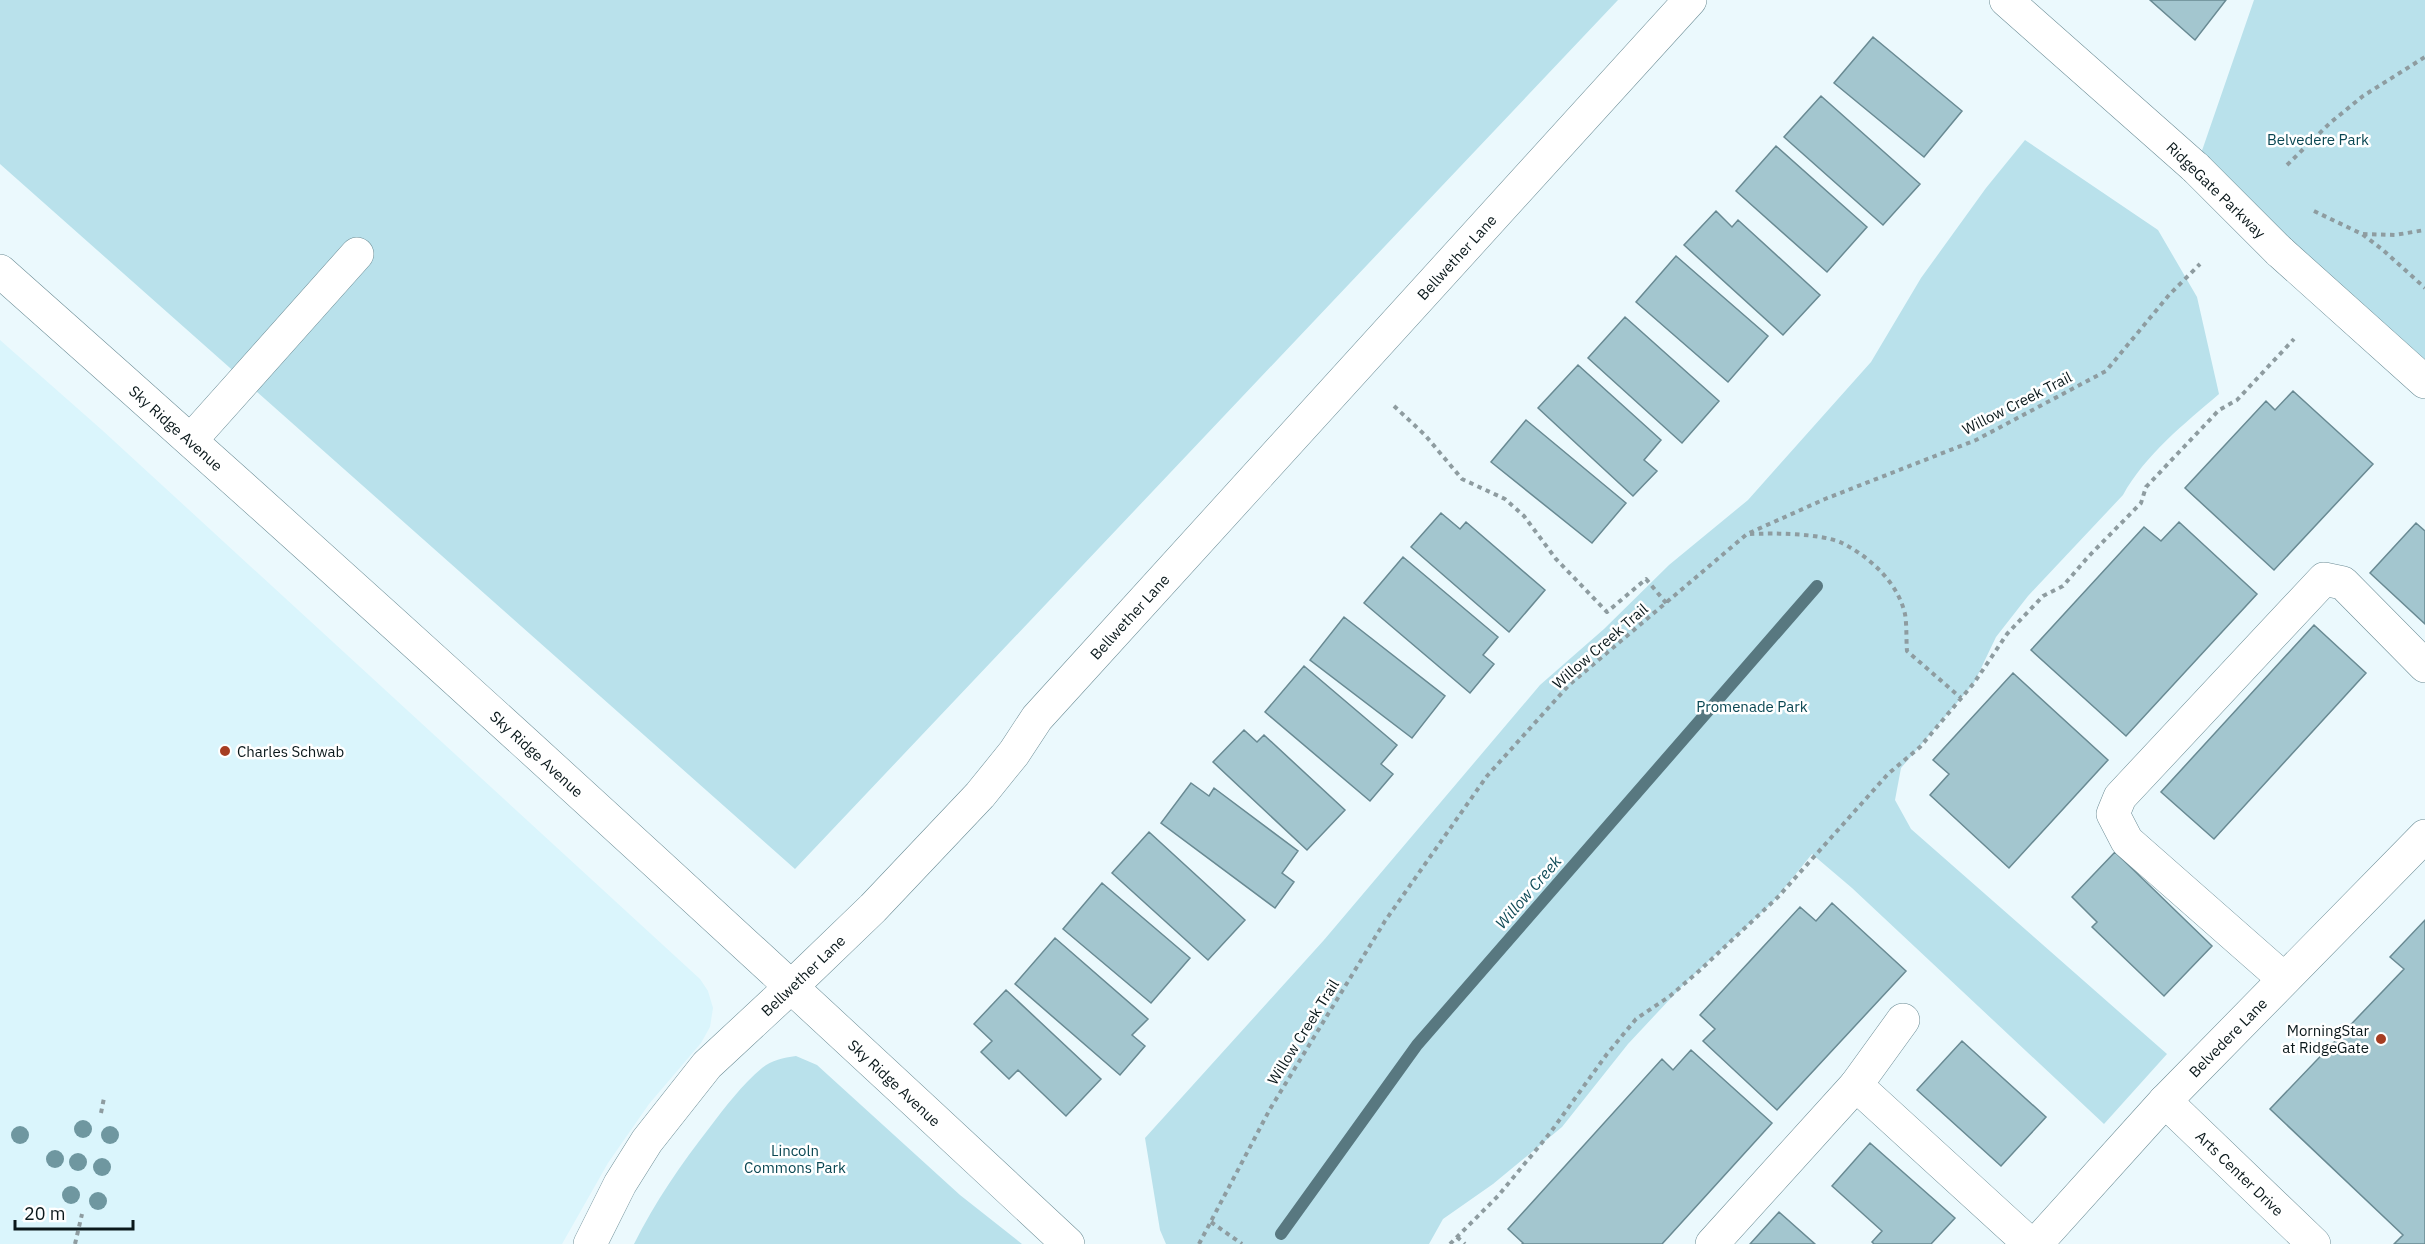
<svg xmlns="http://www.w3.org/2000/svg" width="2425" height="1244" viewBox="0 0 2425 1244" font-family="'IBM Plex Sans',sans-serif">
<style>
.built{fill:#daf5fc}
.green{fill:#b9e1eb}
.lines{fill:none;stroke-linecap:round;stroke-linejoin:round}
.stream{stroke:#587880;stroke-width:12}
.building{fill:#a3c6cf;stroke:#698a93;stroke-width:1.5}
.minor-casing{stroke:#6c8d96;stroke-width:34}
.major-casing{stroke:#6c8d96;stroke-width:34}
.path{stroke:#8e9ca0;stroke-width:4;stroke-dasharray:4.5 4.5;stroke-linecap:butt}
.minor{stroke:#fff;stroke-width:33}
.major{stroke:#fff;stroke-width:33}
.major-bridge-casing{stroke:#6c8d96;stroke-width:34;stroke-linecap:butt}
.major-bridge{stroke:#fff;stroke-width:33}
.tree{fill:#6f97a0}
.poi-dot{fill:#a63d22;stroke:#fff;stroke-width:2}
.labels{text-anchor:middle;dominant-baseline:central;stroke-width:5;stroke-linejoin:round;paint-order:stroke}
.park-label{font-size:15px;fill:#0a4753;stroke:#fff}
.street-label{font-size:15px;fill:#0a181b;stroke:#fff}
.poi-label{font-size:15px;fill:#0a181b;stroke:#fff;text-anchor:start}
.water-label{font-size:16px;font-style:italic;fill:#114c58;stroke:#fff}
</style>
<rect width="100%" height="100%" fill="#ebf9fd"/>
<path class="built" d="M0 340 102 430 700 979 708 991 713 1008 710 1027 701 1043 649 1104 608 1163 562 1244H0Z"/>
<path class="green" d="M0 0H1618L795 869 0 164Z
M2254 0H2425V382L2196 168Z
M2025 140 2158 230 2197 297 2219 394C2184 424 2145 455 2123 495L2028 596 1996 637 1974 683 1901 768 1895 800 1911 829 2167 1054 2104 1124 1852 888 1812 854 1773 902 1685 983 1628 1044 1562 1127 1493 1184 1443 1219 1429 1244H1166L1160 1230 1145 1138 1324 940 1540 685 1604 629 1669 565 1748 500 1871 362 1921 278 1986 188Z
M796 1056 817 1065 960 1195 1022 1244H634C655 1202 681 1164 710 1127 725 1107 742 1085 762 1068 772 1060 783 1058 796 1056Z"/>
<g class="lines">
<path class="stream" d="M1281 1234 1417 1045 1817 586"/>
</g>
<path class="building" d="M2150 0H2226L2195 40Z
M1873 37 1962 111 1924 157 1834 83Z
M1821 96 1920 184 1883 225 1784 137Z
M1776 146 1867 227 1827 272 1736 191Z
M1716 211 1732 227 1738 220 1820 295 1783 335 1684 245Z
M1676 256 1768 336 1728 382 1636 302Z
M1625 317 1719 401 1682 443 1588 358Z
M1578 365 1661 440 1644 460 1657 471 1633 496 1538 408Z
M2293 391 2373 464 2274 570 2185 488 2266 401 2275 410Z
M1526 420 1626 503 1592 543 1491 462Z
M1441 513 1460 529 1466 522 1545 590 1509 632 1411 547Z
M2179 522 2257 594 2126 736 2031 650 2144 527 2161 541Z
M2416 523 2425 531V624L2370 573Z
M1403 557 1498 637 1483 655 1494 664 1470 693 1364 603Z
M1344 617 1445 696 1412 738 1310 660Z
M2314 625 2366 673 2214 839 2161 792Z
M1304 666 1397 745 1381 764 1393 774 1370 801 1265 712Z
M2013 673 2108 760 2009 868 1930 795 1949 774 1933 760Z
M1244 730 1257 742 1264 735 1345 810 1307 850 1213 762Z
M1191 783 1209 796 1214 788 1298 851 1282 873 1294 882 1275 908 1161 823Z
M1149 832 1245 920 1208 960 1112 873Z
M2115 852 2212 946 2164 996 2092 927 2097 922 2072 897Z
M1102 883 1190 958 1151 1003 1063 929Z
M1832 903 1906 971 1777 1110 1703 1041 1715 1029 1700 1015 1800 907 1816 921Z
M2425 920V1244H2394L2403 1235 2270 1109 2404 969 2390 957Z
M1055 938 1148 1019 1132 1035 1145 1046 1120 1075 1015 984Z
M1006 990 1101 1079 1066 1116 1018 1070 1009 1079 981 1052 992 1041 974 1024Z
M1962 1041 2046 1117 2001 1166 1917 1090Z
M1691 1050 1772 1123 1662 1244H1522L1523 1243 1508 1229 1662 1059 1673 1070Z
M1870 1143 1955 1218 1931 1244H1874L1872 1242 1882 1231 1832 1186Z
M1779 1212 1815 1244H1750Z"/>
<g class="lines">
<g class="minor-casing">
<g id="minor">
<path id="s1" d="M0 271C360 590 716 915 1068 1244"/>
<path d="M191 440 357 254"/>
<path d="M2284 979 2127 841 2113 814 2120 797 2324 579 2343 583 2425 666"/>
<path d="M1856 1085 2030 1244"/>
<path id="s2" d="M2165 1101 2314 1244"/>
<path id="s3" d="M590 1244 620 1184 647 1141 707 1065 792 986 873 908 980 795 1014 753 1037 718 1690 0"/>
<path d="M1712 1244 1856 1085 1903 1020"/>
<path id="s4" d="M2036 1244 2165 1101 2425 836"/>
</g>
</g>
<g class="major-casing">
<path id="major" d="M2006 0 2196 168
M2279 251 2425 382"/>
</g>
<path class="path" d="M2287 165 2330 123 2363 96 2425 57
M2314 211 2362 234 2383 250 2425 288
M2363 234 2395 235 2425 230
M1394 406 1425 435 1462 479 1505 499 1524 516 1556 559 1607 612 1646 579 1667 604
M1750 534C1774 533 1820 533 1842 543 1870 557 1898 583 1905 614 1907 626 1906 639 1907 651L1961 698
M101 1113 104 1098
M1211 1222 1242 1244
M1457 1237 1465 1244
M75 1244 82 1214
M1199 1244 1270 1109 1385 921 1487 776 1569 685 1747 534 1825 499 1976 440 2106 371 2169 295 2200 264
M1450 1244 1498 1196 1550 1133 1607 1054 1636 1019 1670 996 1699 971 1778 897 1888 774 1920 747 1974 683 2007 634 2043 596 2063 586 2088 557 2141 503 2146 487 2219 410 2237 400 2294 339"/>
<use href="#minor" class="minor"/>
<use href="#major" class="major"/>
<g class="major-bridge-casing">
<path id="major-bridge" d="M2196 168 2279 251"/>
</g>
<use href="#major-bridge" class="major-bridge"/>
</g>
<g class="tree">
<circle cx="83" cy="1129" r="9"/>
<circle cx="20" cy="1135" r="9"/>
<circle cx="110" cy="1135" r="9"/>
<circle cx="55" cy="1159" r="9"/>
<circle cx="78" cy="1162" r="9"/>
<circle cx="102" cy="1167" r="9"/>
<circle cx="71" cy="1195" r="9"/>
<circle cx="98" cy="1201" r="9"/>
</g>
<g class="poi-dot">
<circle cx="225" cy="751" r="6"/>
<circle cx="2381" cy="1039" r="6"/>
</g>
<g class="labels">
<g class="park-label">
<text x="2318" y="139">Belvedere Park</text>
<text x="1752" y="706">Promenade Park</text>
<text x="795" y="1150">Lincoln<tspan x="795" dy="17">Commons Park</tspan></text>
</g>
<g class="street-label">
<text transform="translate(2216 190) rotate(44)">RidgeGate Parkway</text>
<text stroke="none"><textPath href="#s3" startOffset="1318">Bellwether Lane</textPath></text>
<text transform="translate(2017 403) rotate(-27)">Willow Creek Trail</text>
<text stroke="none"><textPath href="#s1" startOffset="236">Sky Ridge Avenue</textPath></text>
<text stroke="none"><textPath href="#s3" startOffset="832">Bellwether Lane</textPath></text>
<text transform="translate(1600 646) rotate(-41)">Willow Creek Trail</text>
<text stroke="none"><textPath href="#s1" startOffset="722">Sky Ridge Avenue</textPath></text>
<text stroke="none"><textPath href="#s3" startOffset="346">Bellwether Lane</textPath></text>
<text transform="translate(1303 1032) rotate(-58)">Willow Creek Trail</text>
<text stroke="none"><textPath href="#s4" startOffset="282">Belvedere Lane</textPath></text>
<text stroke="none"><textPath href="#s1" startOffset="1208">Sky Ridge Avenue</textPath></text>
<text stroke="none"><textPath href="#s2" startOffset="104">Arts Center Drive</textPath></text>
</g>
<g class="poi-label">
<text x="237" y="751">Charles Schwab</text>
<text x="2369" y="1030" text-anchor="end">MorningStar<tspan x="2369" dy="17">at RidgeGate</tspan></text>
</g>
<g class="water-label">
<text transform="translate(1528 892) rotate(-49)">Willow Creek</text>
</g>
</g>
<path d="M15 1220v9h118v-9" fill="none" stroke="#0a181b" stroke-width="3"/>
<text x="24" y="1220" font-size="18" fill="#0a181b" stroke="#ffffff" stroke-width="4.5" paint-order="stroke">20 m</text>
</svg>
